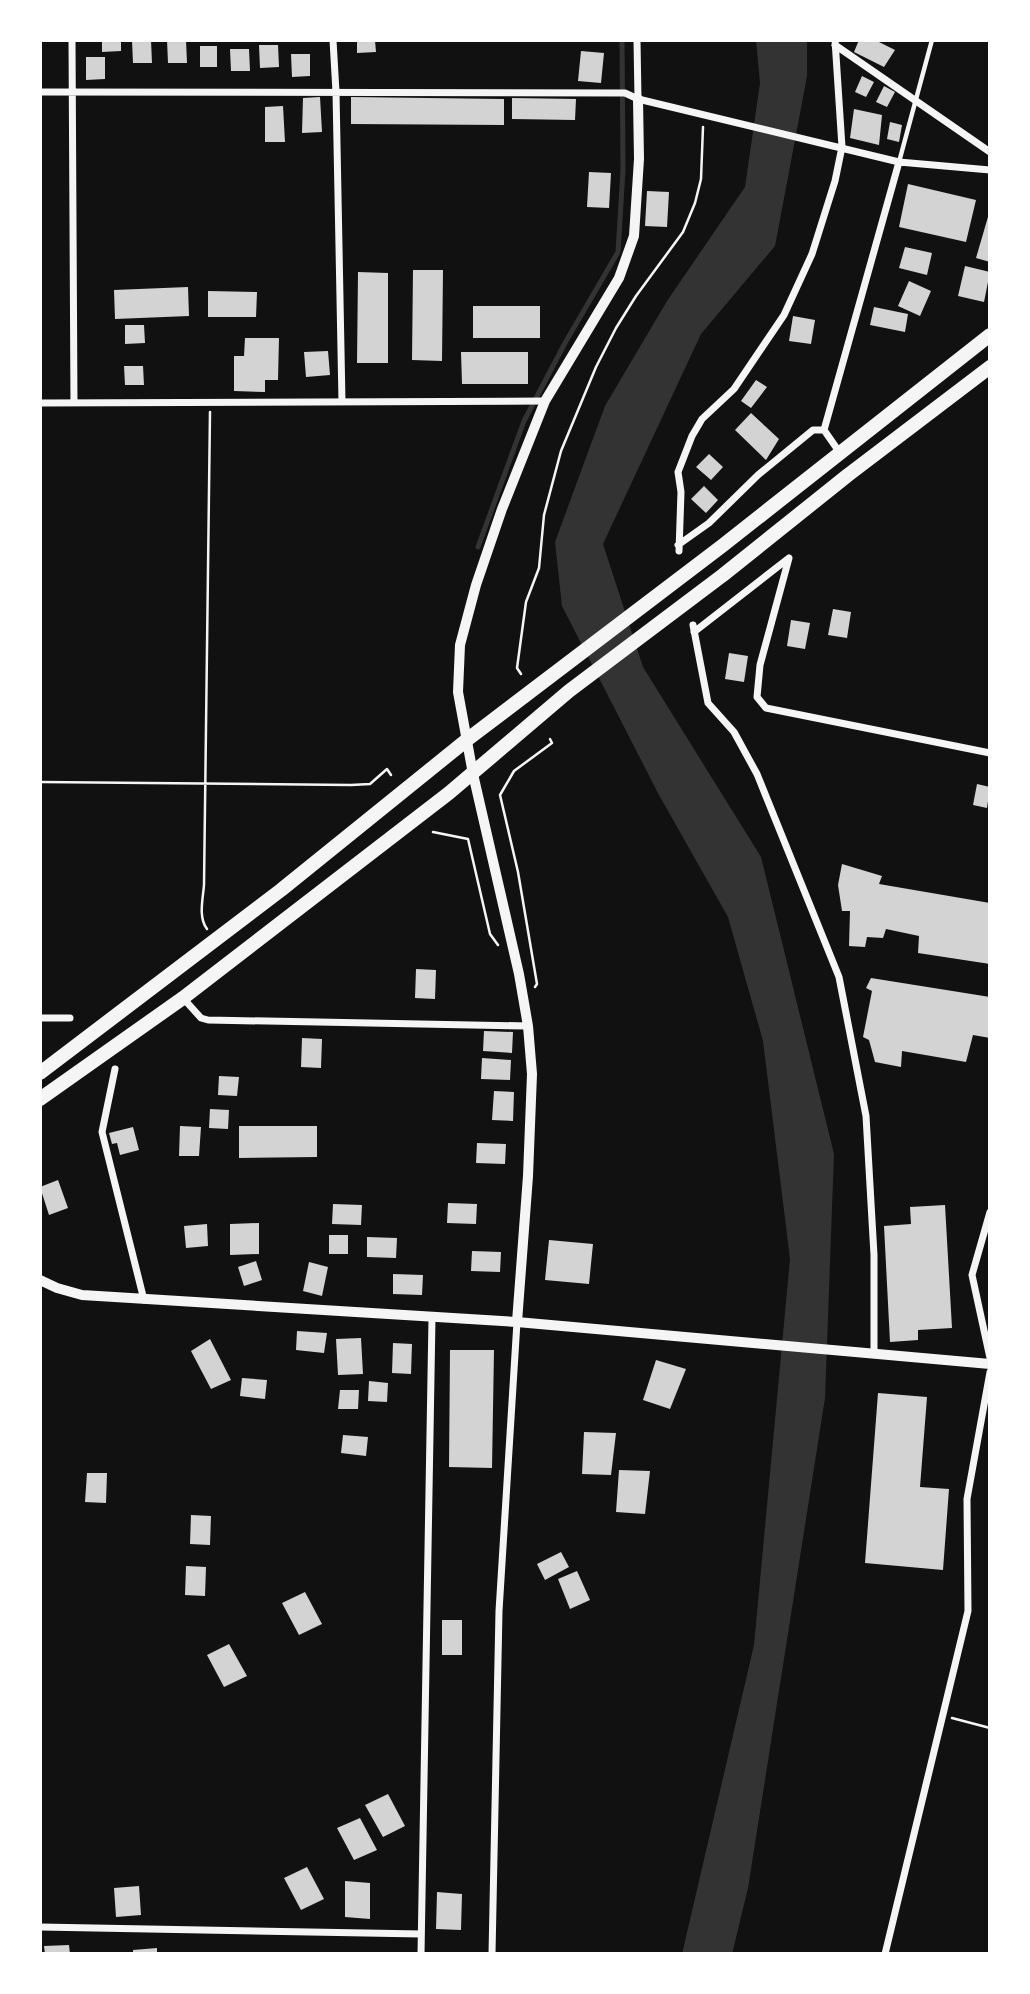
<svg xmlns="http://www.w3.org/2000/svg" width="1030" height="1994" viewBox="0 0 1030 1994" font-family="'PT Sans Narrow',sans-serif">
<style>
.water{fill:#333}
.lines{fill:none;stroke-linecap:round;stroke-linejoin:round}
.stream{stroke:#333;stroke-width:5}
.building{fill:#d3d3d3}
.path{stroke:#f5f5f5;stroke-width:2.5}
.service{stroke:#f5f5f5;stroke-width:4.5}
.minor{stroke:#f5f5f5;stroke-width:7}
.tertiary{stroke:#f5f5f5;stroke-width:10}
.trunk{stroke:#f5f5f5;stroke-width:14}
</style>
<rect width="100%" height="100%" fill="#111"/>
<path class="water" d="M756 40H807V76L775 246 701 334 603 544 643 667 761 857 834 1154 825 1398 748 1888 732 1954H682L754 1645 790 1259 763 1041 728 917 659 795 562 606 555 542 605 406 667 301 745 187 760 83Z"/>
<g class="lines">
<path class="stream" d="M478 547 524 421 565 343 618 252 623 170 622 40"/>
</g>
<path class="building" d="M102 40H121V51L102 52Z
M151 40 152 63H133L132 41Z
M167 40H186L187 63H168Z
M357 40H375L376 52 357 53Z
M859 40H875L895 50 884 67 854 52Z
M259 45H278L279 67 260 68Z
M200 46H217V67H200Z
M230 49H249L250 71H231Z
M581 51 604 53 601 83 578 81Z
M291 54H310V76L292 77Z
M86 57H105V79L86 80Z
M862 76 874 82 866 97 855 92Z
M884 86 895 92 887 107 876 102Z
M320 97 322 132 302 133 303 98Z
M351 97 504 99V125L351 124Z
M512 98 576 99 575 120 512 119Z
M283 106 285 142H265V107Z
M854 109 882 115 879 145 850 138Z
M890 122 902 125 899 142 887 139Z
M589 172 611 173 609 208 587 207Z
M908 184 976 200 966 242 899 227Z
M647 191 669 192 667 227 645 226Z
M990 210V262L976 258Z
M905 247 932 253 927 275 899 268Z
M965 266 990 272 984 302 958 296Z
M413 270H443L442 361 412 360Z
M358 272 388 273V363H357Z
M909 281 931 291 920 316 898 306Z
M188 287 189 316 115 319 114 290Z
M208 291 257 292 256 317H208Z
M473 306H540V338H473Z
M874 307 908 314 905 332 870 325Z
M793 316 815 320 811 344 789 341Z
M125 325H144L145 343 125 344Z
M245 338H279L278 380H265V392L234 391V356H244Z
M328 351 330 375 306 377 304 352Z
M461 352H528V384H462Z
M124 366H143L144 385H125Z
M756 380 767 387 751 408 741 401Z
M751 413 779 439 766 460 735 430Z
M709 454 723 467 711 480 696 467Z
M704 486 718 500 706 513 691 499Z
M833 609 851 612 847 638 828 635Z
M791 620 810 623 805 649 787 646Z
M729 653 748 656 744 682 725 679Z
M977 784 990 787 987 808 973 805Z
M842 864 882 876 879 884 990 903V964L918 953 919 936 886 929 883 938 867 937 865 947 849 946 850 911H842L838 885Z
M416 969 436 970 435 999 415 998Z
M871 978 990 997V1038L973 1035 966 1062 902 1051 901 1067 875 1062 869 1040 863 1037 872 991 866 988Z
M484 1031 513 1032 512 1053 483 1051Z
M302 1038 322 1039 321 1068 301 1067Z
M482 1058 511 1060 510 1080 481 1079Z
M219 1076 239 1077 237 1096 218 1095Z
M494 1091 514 1092 513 1121 492 1120Z
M210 1109 229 1110 228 1129 209 1128Z
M180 1126 201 1127 199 1156H179Z
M239 1126H317V1157L239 1158Z
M133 1127 139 1150 120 1155 117 1143 112 1144 109 1133Z
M477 1143 506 1144 505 1164 476 1163Z
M58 1180 68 1208 49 1215 40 1187Z
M448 1203 477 1204 476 1224 447 1223Z
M333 1204 362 1205 361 1225 332 1224Z
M945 1205 952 1328 918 1330V1340L890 1342 884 1226 911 1224 910 1207Z
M259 1223V1254L230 1255V1224Z
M207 1224 208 1246 186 1248 184 1226Z
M329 1235H348V1254H329Z
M367 1237 397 1238 396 1258 367 1257Z
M549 1240 593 1244 589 1284 545 1280Z
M472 1251 501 1252 500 1272 471 1271Z
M256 1261 262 1280 244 1286 238 1267Z
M309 1262 328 1267 322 1296 303 1291Z
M393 1274 423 1275 422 1295 393 1294Z
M297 1331 327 1333 324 1353 296 1350Z
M361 1338 363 1374 338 1375 336 1339Z
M210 1339 231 1380 211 1389 191 1351Z
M393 1343 412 1344 411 1374 392 1373Z
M450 1350H494L492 1468 449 1467Z
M656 1360 686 1369 670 1409 643 1400Z
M242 1378 267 1380 265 1399 240 1396Z
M369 1381 388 1383 387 1402 368 1401Z
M340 1390H359L358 1409H338Z
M878 1393 927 1397 920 1487 949 1489 943 1570 865 1563Z
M584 1432 616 1433 611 1475 582 1474Z
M343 1435 368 1437 366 1456 341 1453Z
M619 1470 650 1471 645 1514 616 1512Z
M87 1473H107L106 1503 85 1502Z
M191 1515 211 1516 210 1545 190 1544Z
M561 1552 569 1567 545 1580 537 1564Z
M186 1566 206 1567 205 1596 185 1595Z
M577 1571 590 1600 570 1609 558 1579Z
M305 1592 322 1624 299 1635 282 1603Z
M442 1620H462V1655H442Z
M229 1644 247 1676 224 1687 207 1655Z
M388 1794 405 1826 383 1837 365 1805Z
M360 1818 377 1850 354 1860 337 1828Z
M307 1867 324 1899 301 1910 284 1878Z
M345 1881 370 1883V1919L345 1917Z
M139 1886 141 1915 116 1917 114 1888Z
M437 1892 462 1894 461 1930 436 1929Z
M69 1945 70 1954H45L44 1946Z
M157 1948V1954H133V1950Z"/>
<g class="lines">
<path class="path" d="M521 674 517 668 526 602 539 568 544 515 561 451 596 367 616 328 636 296 683 232 695 203 701 179 703 127
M40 782 351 785 370 784 387 769 391 775
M433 832 468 839 490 934 498 945
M207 929C198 917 203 899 204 885L210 412
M535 987 537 984 518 872 500 795 514 771 552 743 550 739
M952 1718 990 1728"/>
<path class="service" d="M899 162 932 40"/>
<path class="minor" d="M72 40 74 403
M333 40 336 92 342 402
M637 40 638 99
M835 45 990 152
M40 92 625 93 638 99 899 162 990 170
M40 403 545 401
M840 453 824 430 899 162
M678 545 709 523 758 475 813 430H824
M679 551 681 492 678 472 692 436 702 419 734 389 784 315 812 254 835 181 842 147 835 40
M693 625 708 703 734 732 757 774 839 977 866 1116 874 1255V1353
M694 632 789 558 760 665 757 697 766 708 990 753
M183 998 201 1018 208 1020 528 1026
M40 1018H70
M115 1069 102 1132 144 1300
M990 1212 972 1275 990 1358
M40 1927 421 1934
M421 1954 432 1318
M492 1954 499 1611 517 1322
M885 1954 968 1611 967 1499 990 1372"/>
<path class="tertiary" d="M40 1280 57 1288 82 1295 517 1322 990 1364
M517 1322 528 1176 532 1074 528 1026 519 974 473 774 458 692 460 645 476 585 502 509 545 401 619 278 634 236 639 159 638 99"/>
<path class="trunk" d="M40 1073 281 890 468 739 722 546 990 335
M40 1099 183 998 449 793 569 691 723 575 848 475 990 367"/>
</g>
<rect width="1030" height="1994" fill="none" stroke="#ffffff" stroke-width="84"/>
</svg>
